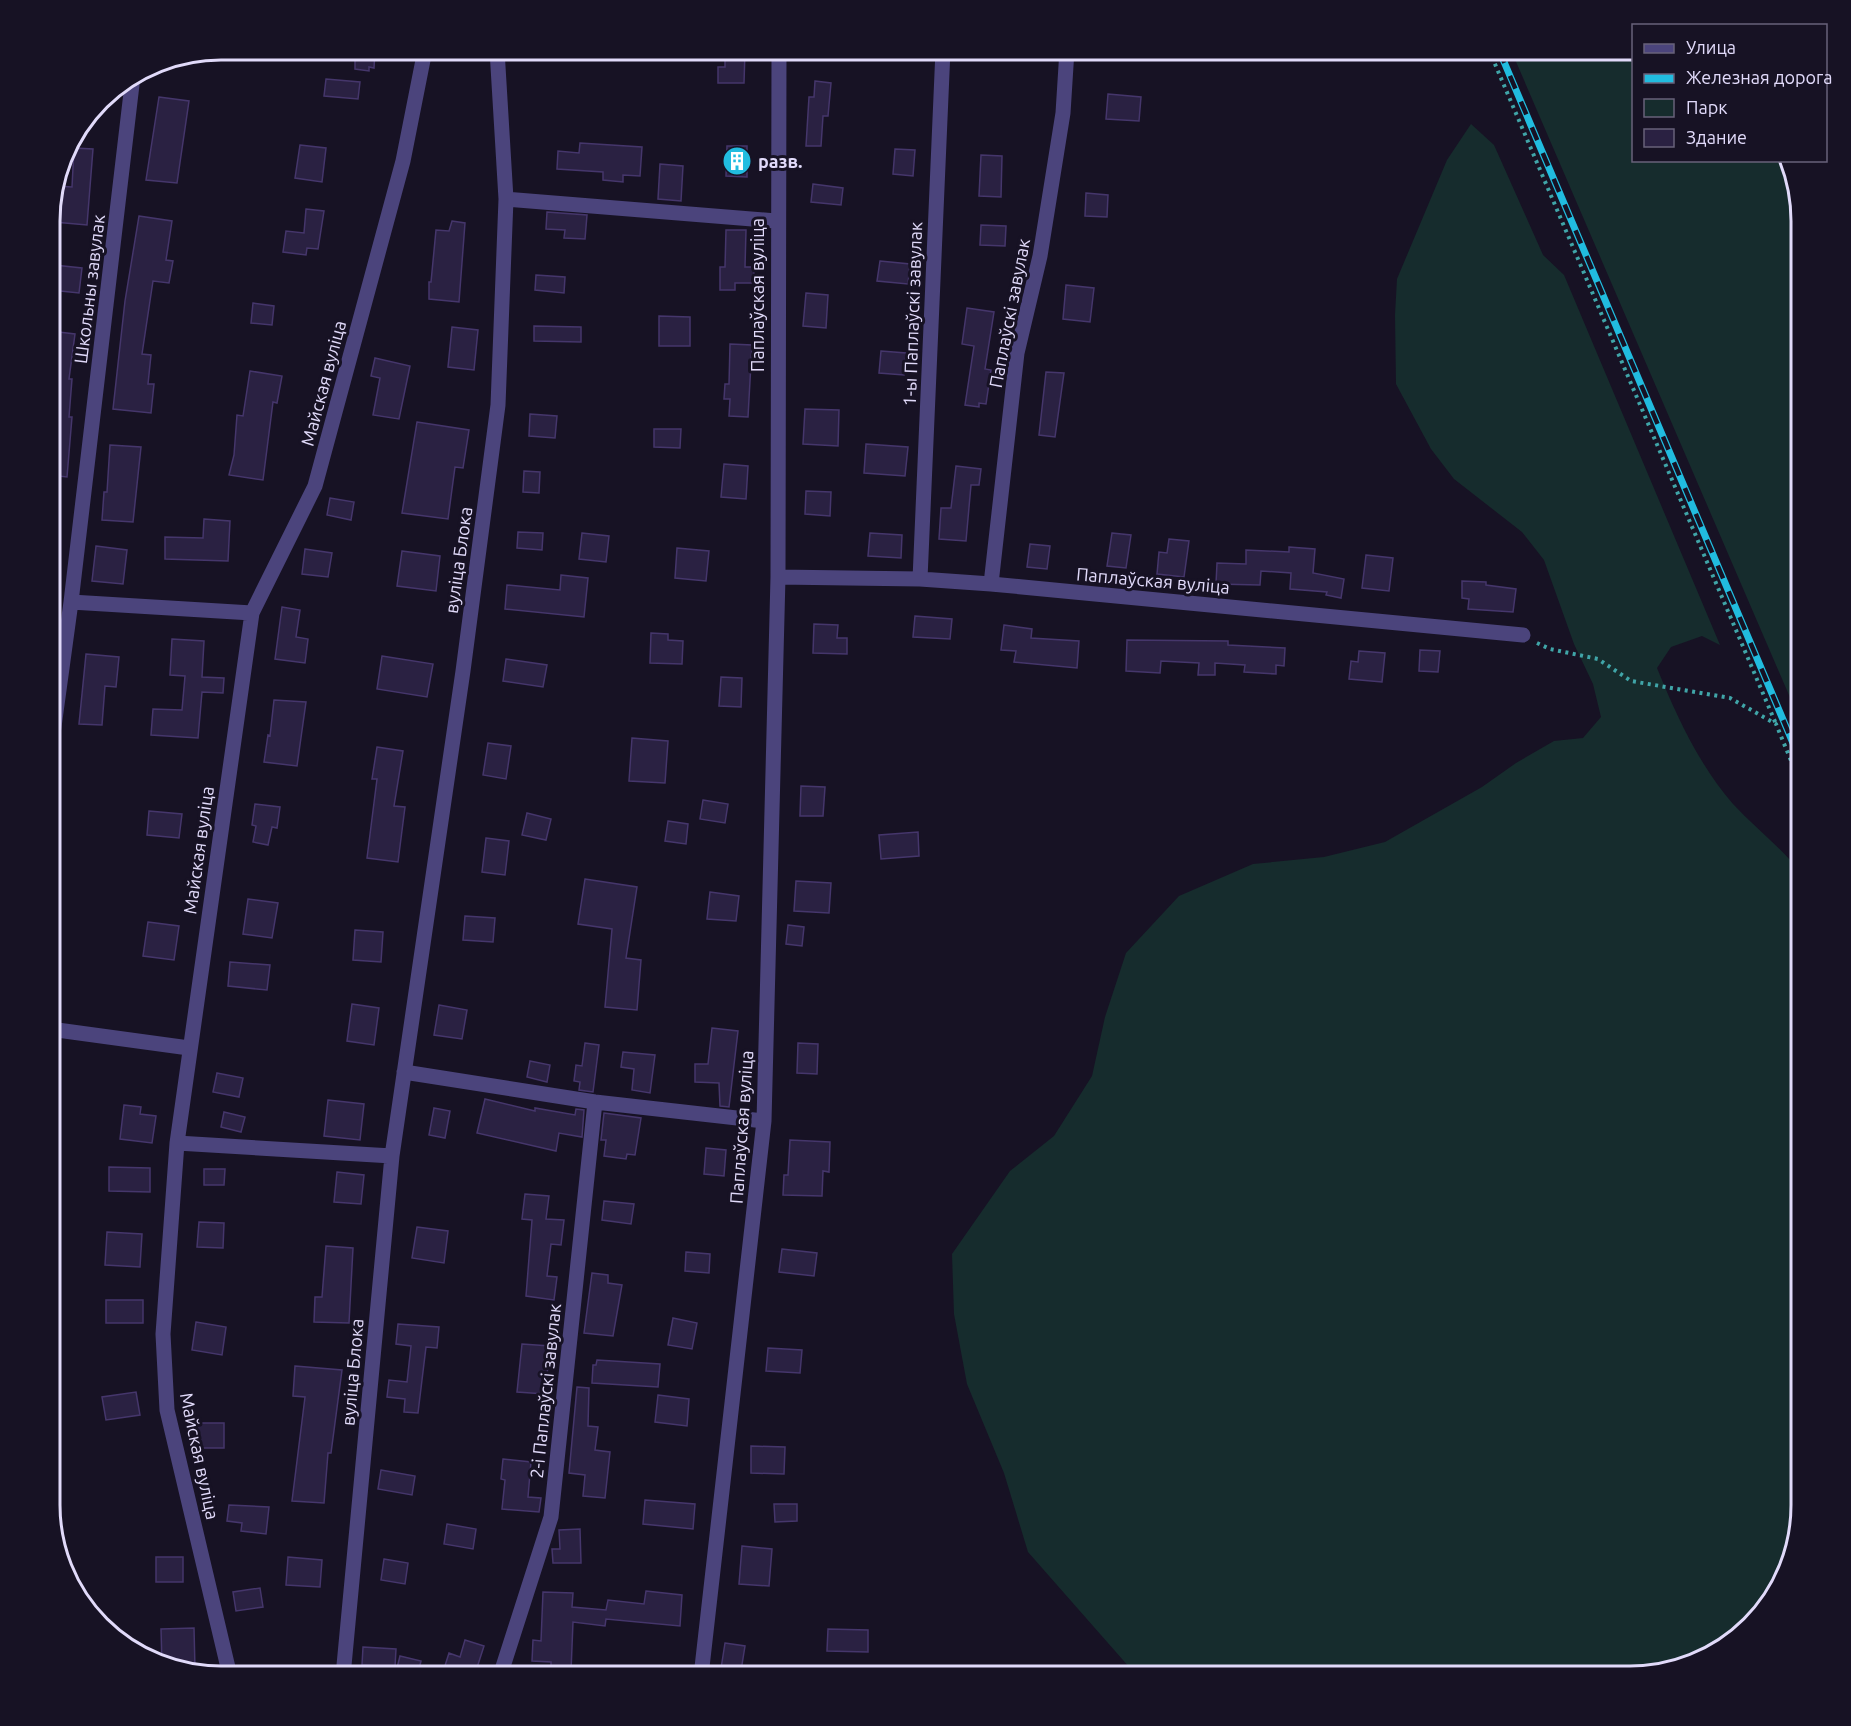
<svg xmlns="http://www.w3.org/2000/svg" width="1851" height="1726" viewBox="0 0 1851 1726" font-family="Ubuntu,sans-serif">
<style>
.green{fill:#162c2d}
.building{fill:#2a2142;stroke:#45366b;stroke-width:1.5}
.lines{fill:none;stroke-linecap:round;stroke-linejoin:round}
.path{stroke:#40a5a8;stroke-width:4;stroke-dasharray:3 4.5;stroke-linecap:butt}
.minor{stroke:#4b447c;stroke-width:15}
.rail-casing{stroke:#21bcdf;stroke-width:7}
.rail{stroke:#171224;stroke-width:4.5;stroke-dasharray:14;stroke-linecap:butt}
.labels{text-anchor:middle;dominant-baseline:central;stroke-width:6;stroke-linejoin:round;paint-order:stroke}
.poi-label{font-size:18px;font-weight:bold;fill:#e1dafa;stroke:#171224;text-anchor:start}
.street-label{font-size:18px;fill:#e1dafa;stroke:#171224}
.rim{fill:none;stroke:#e1dafa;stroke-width:3}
</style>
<rect width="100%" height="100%" fill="#171224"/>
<path class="green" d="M1511 50H1633L1634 160 1790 161 1801 210V723Z
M1471 124 1494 145 1543 255 1564 275 1720 645 1702 636 1671 647 1657 668C1676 715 1699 765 1733 804 1755 828 1781 847 1801 873V1505L1788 1571 1751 1627 1696 1663 1631 1676H1137L1028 1552 1004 1473 967 1384 954 1314 952 1254 1010 1171 1054 1136 1092 1076 1105 1017 1126 953 1179 896 1253 864 1324 857 1385 842 1482 787 1516 763 1554 741 1583 738 1601 717 1593 684 1574 644 1544 560 1522 532 1454 479 1431 449 1396 384 1395 315 1397 279 1447 160Z"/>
<path class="building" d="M355 50H375L374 68 369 67V71L355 69Z
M725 50H745L744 83H718V67H725Z
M326 79 360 82 358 99 324 96Z
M815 81 831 83 828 116H823L821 146H806L809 97H814Z
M1108 94 1141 97 1139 121 1106 119Z
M159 97 189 101 177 183 146 180Z
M580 143 642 147 640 176 623 175V182L603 180V172L557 169 558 151 579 153Z
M300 145 326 148 322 182 295 178Z
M727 146H747V177L726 176Z
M74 148 93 149 87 225 54 222 57 186 72 187Z
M895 149 915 150 913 176 893 174Z
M981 155 1002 156 1001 197 979 196Z
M660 164 683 166 681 201 658 199Z
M813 184 843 188 841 205 811 202Z
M1086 193 1108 195 1107 217 1085 216Z
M306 209 324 211 318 249 307 248 306 255 283 252 286 231 304 233Z
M547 212 587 215 585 239 564 238 565 230 546 229Z
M139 216 172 221 166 260 173 261 169 283 153 281 142 354 151 355 148 384H154L151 413 113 409 125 301Z
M452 221 465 223 459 302 429 299V282H431L436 230 449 231Z
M981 225 1006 226 1005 246 980 245Z
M726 230H746L745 267H754V283H735V290H720V267H725Z
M880 261 910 264 908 284 877 281Z
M54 265 82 268 79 293 51 290Z
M536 275 565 277 564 293 535 290Z
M1066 285 1094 288 1090 322 1063 319Z
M806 293 828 295 826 328 803 326Z
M253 303 274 306 272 325 251 323Z
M967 308 994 312 985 369 991 370 986 404 979 403V407L965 405 974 346 962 344Z
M659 316 690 317V346H659Z
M534 326 581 327V342L534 341Z
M452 327 478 330 474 370 448 367Z
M50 331 75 334 69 379H72L69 417H72L67 477 50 475Z
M730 344 752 345 748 417 729 416 730 399H724L725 384H729Z
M881 351 906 353 904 375 879 373Z
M375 358 410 366 399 419 373 415 380 378 371 376Z
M250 371 282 376 277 403 273 402 263 480 229 475 234 455 237 415 243 416Z
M1046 372 1064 373 1055 437 1039 435Z
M805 409 839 410 838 446 803 444Z
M530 414 557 416 555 438 529 436Z
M417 422 469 430 463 468 455 467 448 519 402 513Z
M654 429H681L680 448 654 447Z
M866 444 908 447 905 476 864 473Z
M110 445 141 447 133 522 102 520 104 492H107Z
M724 464 748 466 746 499 721 497Z
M956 466 981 469 979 485H971L966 541 939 539 941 508H951Z
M524 471 540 472 539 493 523 492Z
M806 491 831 492 830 516 805 514Z
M330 498 354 502 351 520 327 515Z
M204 519 230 521 228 561 165 559V537L203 538Z
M518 532 543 533 542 550 517 548Z
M582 533 609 536 606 562 579 559Z
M870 533 902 535 901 558 868 556Z
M1112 533 1131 535 1126 568 1107 566Z
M1169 539 1189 541 1184 577 1157 574 1159 552 1167 553Z
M1030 544 1050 546 1047 569 1027 567Z
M96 546 127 550 123 584 92 581Z
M1289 547 1315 549 1313 573 1344 579 1341 598 1326 595 1327 592 1290 589 1291 573 1261 571 1260 585 1216 584 1217 563 1246 564V550L1289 552Z
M677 548 709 551 706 581 675 578Z
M305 549 332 553 328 577 302 574Z
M402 551 440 556 436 591 397 586Z
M1366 555 1393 558 1389 591 1362 588Z
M561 575 588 578 584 617 505 609 507 585 560 590Z
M1462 581 1486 582V585L1516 589 1513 612 1468 609 1469 599 1462 598Z
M282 607 300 610 296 637 308 639 305 663 275 659Z
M915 616 952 619 950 639 913 637Z
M814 624 838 625 837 638H847V654L813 653Z
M1004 625 1032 629 1031 638 1079 641 1077 668 1014 662 1016 651 1001 650Z
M651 633 668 634V640L683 641 682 664 650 663Z
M172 639 204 641 202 677 224 678 223 693 202 692 198 738 151 735 153 709 182 710 185 676 170 675Z
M1127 640 1228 641V645L1285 648 1284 666 1276 665V674L1244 672 1245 665 1215 663V675H1198L1199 663 1161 661 1160 673 1126 671Z
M1420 650 1440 651 1438 672 1419 671Z
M1359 651 1385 653 1382 682 1349 679 1351 661 1358 662Z
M86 654 119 657 116 687 105 686 102 725 79 724Z
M382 656 433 664 427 697 377 689Z
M506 659 547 665 543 687 503 681Z
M721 677 742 678 741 707 719 706Z
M274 700 306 702 297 766 264 762 268 735 270 736Z
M632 738 668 741 665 783 629 781Z
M488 743 511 746 506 779 483 775Z
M377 747 403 751 394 806 405 807 398 862 367 858 377 779H372Z
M801 786 825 787 823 816H800Z
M703 800 728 804 725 823 700 819Z
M255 804 280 807 277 828 272 827 268 845 253 842 256 826 252 825Z
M149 811 182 814 179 838 147 835Z
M527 813 551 819 546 840 522 835Z
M668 821 688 824 686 844 665 841Z
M918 832 919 856 881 859 879 835Z
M486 838 509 841 505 875 482 872Z
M585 879 637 887 626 958 641 960 637 1010 605 1007 612 929 578 924Z
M796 881 831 883 829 913 794 911Z
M710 892 739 896 736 921 707 919Z
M248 899 278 903 272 938 243 934Z
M465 916 495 918 493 942 463 940Z
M148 922 179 926 174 960 143 956Z
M788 925 804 927 802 946 786 944Z
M355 930 383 932 381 962 353 960Z
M230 962 270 965 267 990 228 986Z
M352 1004 379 1008 374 1045 347 1041Z
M439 1005 467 1010 462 1039 434 1035Z
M712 1028 738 1031 729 1107 720 1106 719 1083 695 1082V1064H708Z
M585 1043 599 1045 593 1092 579 1090 580 1082 574 1081 576 1065 582 1066Z
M798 1043 818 1044 817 1074 797 1073Z
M623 1052 655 1055 650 1093 632 1090 634 1069 621 1067Z
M530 1061 550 1065 547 1082 527 1077Z
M217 1073 243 1078 239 1097 213 1092Z
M485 1099 535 1111V1108L575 1115 576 1109 584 1110 582 1137 559 1133 556 1151 477 1133Z
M328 1100 364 1104 360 1140 324 1136Z
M124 1105 141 1107 140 1114 156 1116 152 1143 120 1139Z
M434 1108 450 1111 445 1138 429 1135Z
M224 1112 245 1117 241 1132 221 1127Z
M604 1113 641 1118 635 1155 627 1154 626 1159 604 1156 606 1140H601Z
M790 1140 830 1142 829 1172 823 1171 822 1196 783 1195 784 1175H788Z
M706 1148 726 1150 724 1176 704 1174Z
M109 1167 150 1168V1192L109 1191Z
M204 1169H225L224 1185H204Z
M337 1172 364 1175 361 1204 334 1202Z
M525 1194 549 1196 546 1219 564 1220 561 1245 551 1244 547 1276 557 1277 554 1300 526 1296 532 1220 522 1219Z
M604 1201 634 1204 631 1224 602 1220Z
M199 1222 224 1223 223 1248 197 1247Z
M417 1227 448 1231 444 1263 412 1258Z
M107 1232 142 1234 140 1267 105 1265Z
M326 1246 353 1248 349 1323 314 1322 315 1297H322Z
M782 1249 817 1253 814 1276 779 1272Z
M686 1252 710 1254 709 1273 685 1271Z
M592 1273 608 1275V1283L622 1285 613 1336 584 1333Z
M106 1300H143V1323H106Z
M673 1318 697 1323 692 1349 668 1345Z
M196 1322 226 1327 222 1355 192 1350Z
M398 1324 439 1327 437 1348 426 1347 418 1413 404 1412 405 1399 387 1397 389 1380 407 1382 411 1346 396 1344Z
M522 1344 550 1346 545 1394 517 1392Z
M768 1348 802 1350 800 1373 766 1371Z
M597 1360 660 1364 658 1387 592 1383 593 1365H596Z
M295 1366 342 1370 331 1453H328L324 1503 292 1501 305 1397 293 1396Z
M577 1387 589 1388 588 1426 598 1427 595 1450 610 1452 605 1498 583 1496 585 1475 569 1473Z
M136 1392 140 1415 106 1420 102 1397Z
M658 1395 689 1399 687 1426 655 1422Z
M198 1423H224V1448H197Z
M751 1446 785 1447 784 1474 751 1473Z
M503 1459 531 1462 528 1497 541 1498 539 1512 502 1509 505 1480 501 1479Z
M381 1470 415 1476 412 1495 378 1489Z
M645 1500 695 1504 693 1529 643 1524Z
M774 1504H797V1521L775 1522Z
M229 1505 269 1507 266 1534 241 1531 242 1523 227 1521Z
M447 1524 476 1529 473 1549 444 1544Z
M580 1529 581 1563H553L552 1549H560L559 1530Z
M742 1546 772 1549 769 1586 739 1584Z
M156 1557H183V1582H156Z
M288 1557 322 1560 320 1587 286 1585Z
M384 1559 408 1563 405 1584 381 1580Z
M260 1588 263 1607 236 1611 233 1592Z
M646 1591 682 1595 680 1626 606 1619 605 1626 573 1622 571 1671H551V1662L532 1661 533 1640 541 1641 543 1592 573 1593 572 1607 606 1610 608 1600 644 1604Z
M194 1628 195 1669 162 1665 161 1629Z
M828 1629 868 1630V1652L827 1651Z
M465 1640 484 1646 474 1677H459L443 1672 449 1653 460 1657Z
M725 1643 745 1646 740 1677 720 1675Z
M363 1647 396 1649 395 1667 362 1665Z
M400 1656 421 1661 417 1677 396 1672Z"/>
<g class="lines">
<path class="path" d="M1489 50 1776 724
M1537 643 1550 649 1598 659 1631 681 1730 698 1776 724 1801 785"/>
<path class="minor" d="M506 199 776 221
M778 577 920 579 991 584 1523 635
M920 579 943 50
M991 584 1017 353 1040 256 1063 113 1067 50
M71 602 252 613
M50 756 71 602 133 76
M50 1029 189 1048
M404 1072 595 1102 764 1121
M177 1143 392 1156
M230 1676 167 1410 163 1334 177 1143 252 613 315 486 403 161 425 50
M343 1676 392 1156 463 671 498 405 506 199 497 50
M500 1676 551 1517 595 1102
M701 1676 764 1121 778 577 779 50"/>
<g class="rail-casing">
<path id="rail" d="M1499 50 1801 762"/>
</g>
<use href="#rail" class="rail"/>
</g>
<defs>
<g id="building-disc" transform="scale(1.5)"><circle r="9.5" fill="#21bcdf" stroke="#171224"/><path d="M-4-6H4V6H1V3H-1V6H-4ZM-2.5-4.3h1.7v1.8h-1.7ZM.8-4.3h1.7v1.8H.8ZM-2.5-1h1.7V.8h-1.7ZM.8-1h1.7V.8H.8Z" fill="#fff"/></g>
</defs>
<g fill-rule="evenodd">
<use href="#building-disc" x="737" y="161"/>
</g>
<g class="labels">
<g class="poi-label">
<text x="758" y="161">разв.</text>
</g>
<g class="street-label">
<text transform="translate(89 289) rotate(-83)">Школьны завулак</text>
<text transform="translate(757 295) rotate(-90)">Паплаўская вуліца</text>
<text transform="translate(1009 313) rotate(-79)">Паплаўскі завулак</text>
<text transform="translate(912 314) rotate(-88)">1-ы Паплаўскі завулак</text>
<text transform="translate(323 383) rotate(-75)">Майская вуліца</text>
<text transform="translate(458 560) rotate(-82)">вуліца Блока</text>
<text transform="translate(1153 580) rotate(5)">Паплаўская вуліца</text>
<text transform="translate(198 850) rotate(-82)">Майская вуліца</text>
<text transform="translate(741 1127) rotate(-86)">Паплаўская вуліца</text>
<text transform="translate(352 1372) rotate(-85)">вуліца Блока</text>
<text transform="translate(545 1391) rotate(-84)">2-і Паплаўскі завулак</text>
<text transform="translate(200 1456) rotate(78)">Майская вуліца</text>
</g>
</g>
<path d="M0 0H1851V1726H0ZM221 60H1630A161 161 0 0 1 1791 221V1505A161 161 0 0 1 1630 1666H221A161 161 0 0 1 60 1505V221A161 161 0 0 1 221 60Z" fill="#171224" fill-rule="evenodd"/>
<path class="rim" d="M221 60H1630A161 161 0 0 1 1791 221V1505A161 161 0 0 1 1630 1666H221A161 161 0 0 1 60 1505V221A161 161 0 0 1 221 60Z"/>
<rect x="1632" y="24" width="195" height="138" fill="#171224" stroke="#68627a" stroke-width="1.5"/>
<rect x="1644" y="44" width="30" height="9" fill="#4b447c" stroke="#68627a" stroke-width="1.5"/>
<text x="1686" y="54" font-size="18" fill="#e1dafa">Улица</text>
<rect x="1644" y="74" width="30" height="9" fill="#21bcdf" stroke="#68627a" stroke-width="1.5"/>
<text x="1686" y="84" font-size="18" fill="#e1dafa">Железная дорога</text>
<rect x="1644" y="99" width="30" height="18" fill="#162c2d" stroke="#68627a" stroke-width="1.5"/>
<text x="1686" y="114" font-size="18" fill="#e1dafa">Парк</text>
<rect x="1644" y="129" width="30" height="18" fill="#2a2142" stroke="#68627a" stroke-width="1.5"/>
<text x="1686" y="144" font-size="18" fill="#e1dafa">Здание</text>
</svg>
